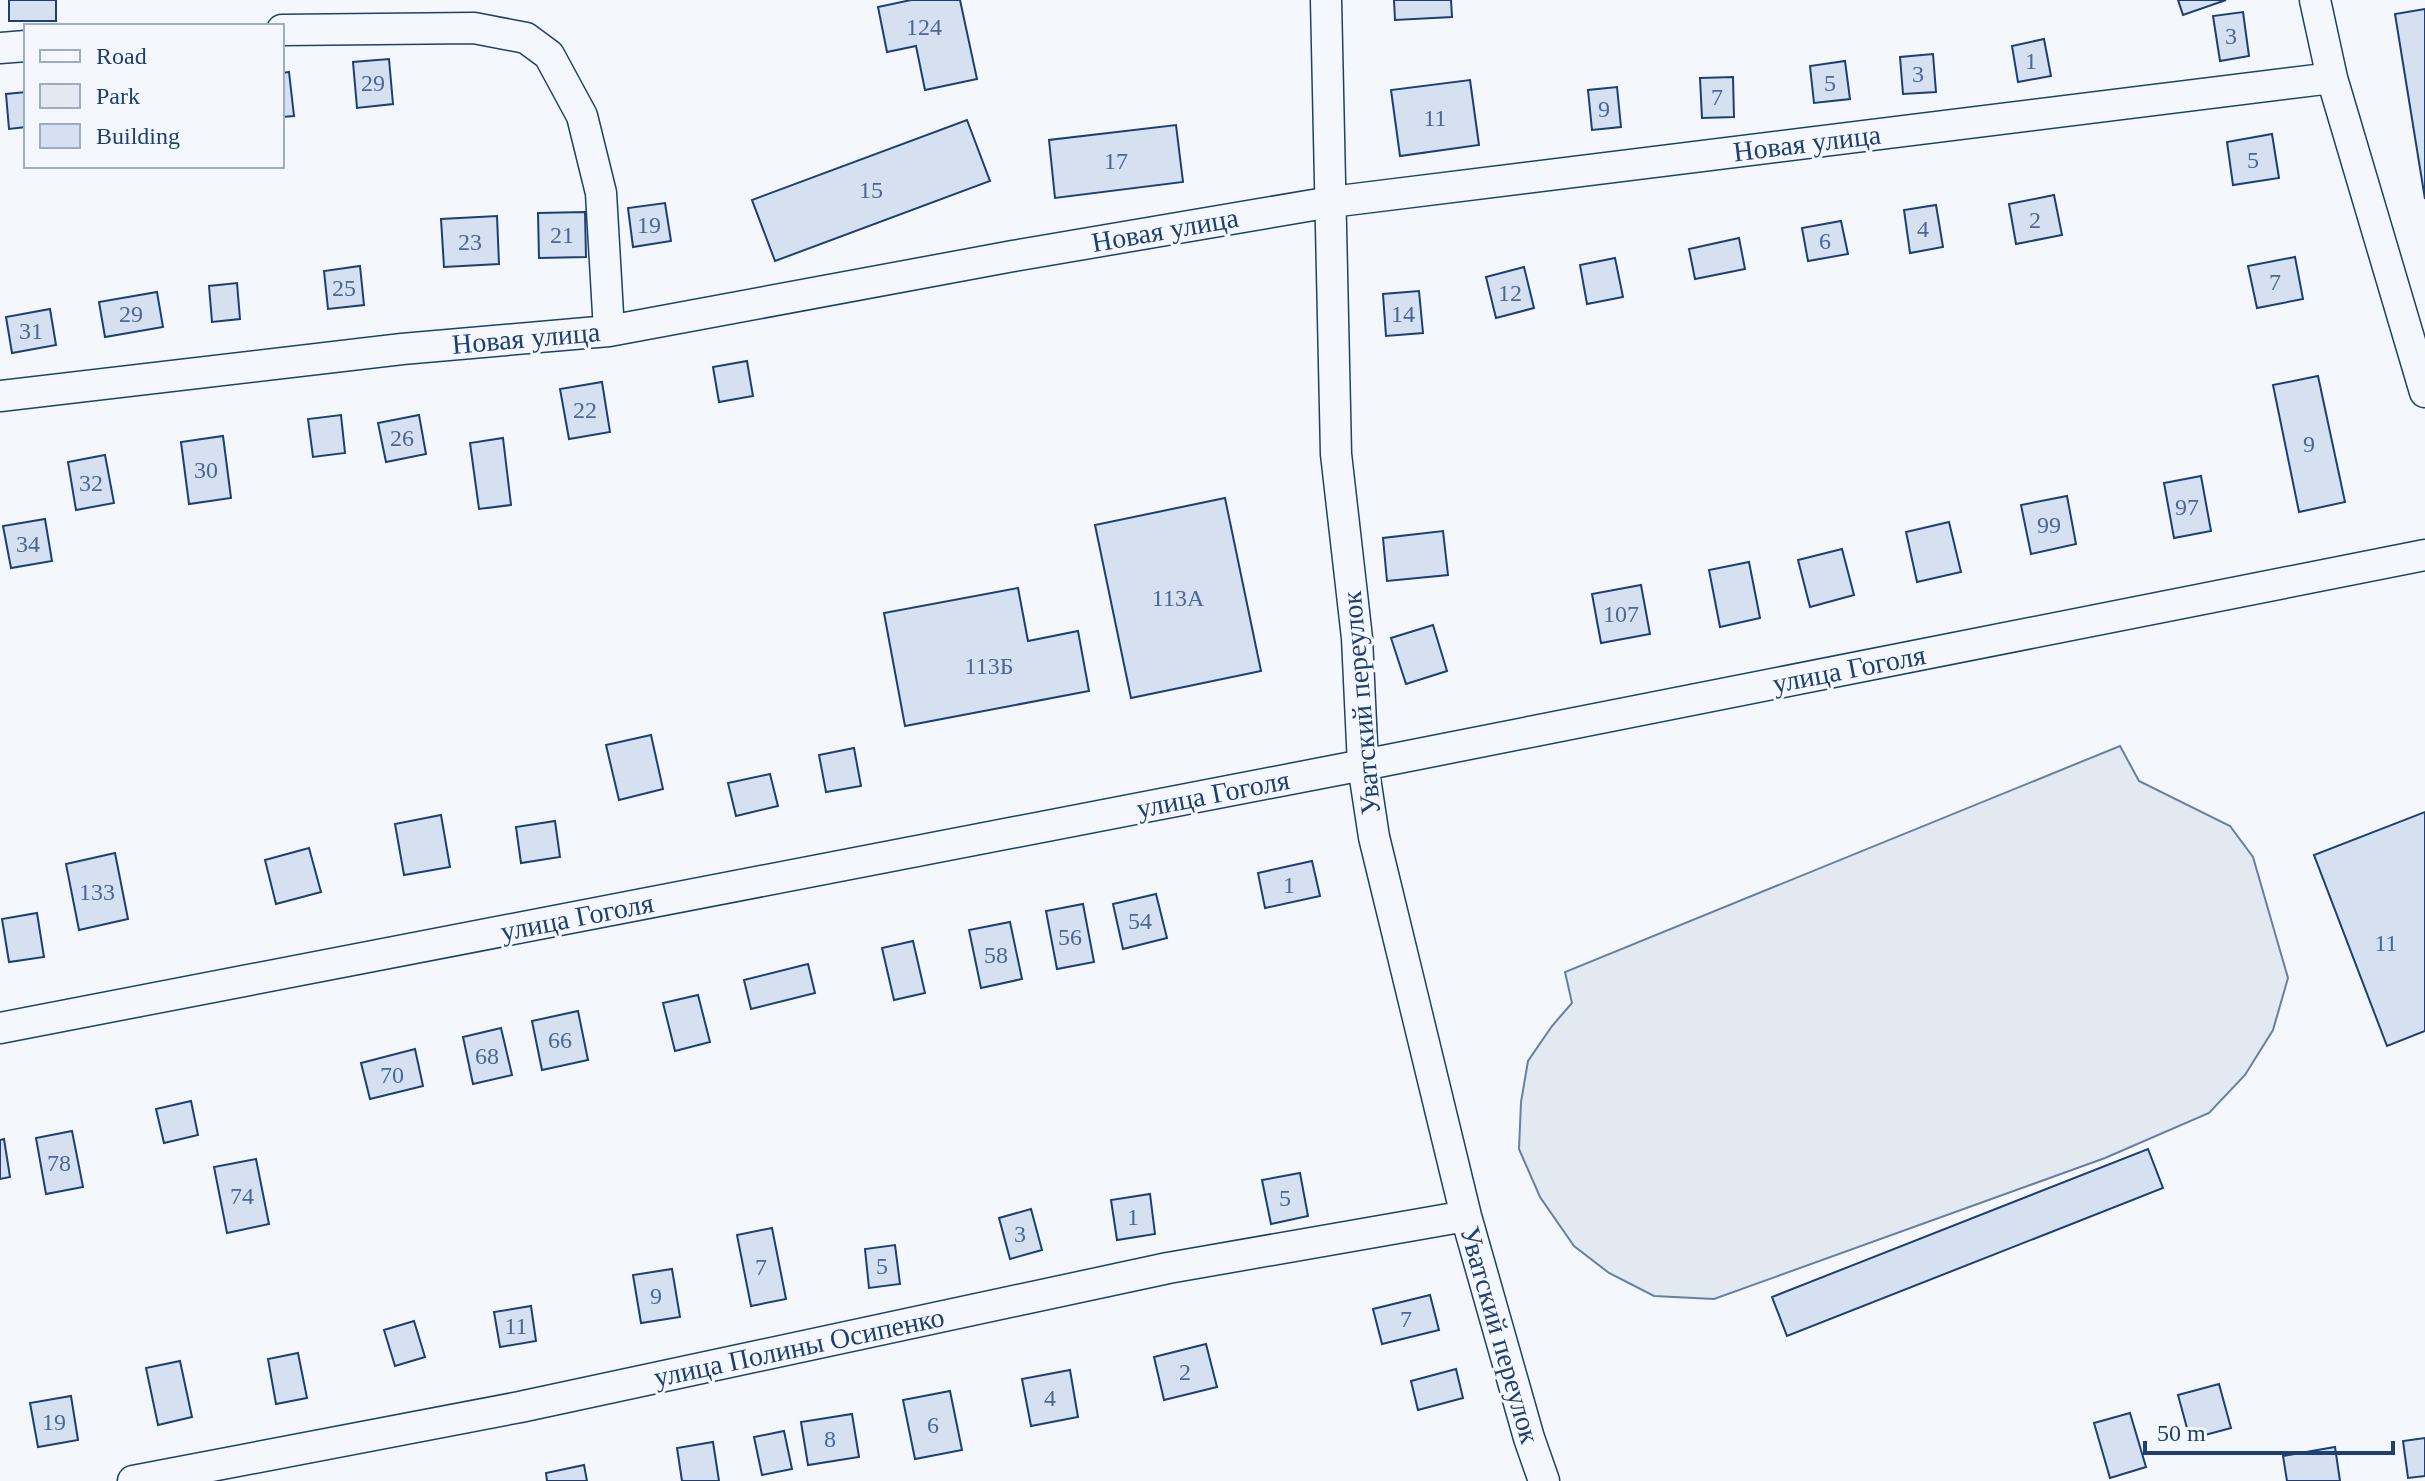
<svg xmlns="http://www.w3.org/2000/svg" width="2425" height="1481" viewBox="0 0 2425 1481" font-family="Georgia,serif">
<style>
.green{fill:#e3e9f0;stroke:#687fa3;stroke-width:2}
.building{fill:#d5e0f0;stroke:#1d3f73;stroke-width:2}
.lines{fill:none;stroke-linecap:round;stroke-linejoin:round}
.street-casing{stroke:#1d3f73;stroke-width:33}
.street{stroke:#f4f7fb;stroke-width:30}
.labels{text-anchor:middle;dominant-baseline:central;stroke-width:6;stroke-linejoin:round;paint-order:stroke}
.number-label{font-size:24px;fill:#4b6792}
.street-label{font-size:28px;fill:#1d3f73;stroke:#f4f7fb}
</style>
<rect width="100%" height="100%" fill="#f4f7fb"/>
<path class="green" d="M2120 746 2139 781 2230 826 2253 857 2288 978 2273 1030 2245 1075 2209 1113 2105 1158 1714 1299 1654 1296 1609 1273 1574 1246 1540 1197 1519 1149 1521 1102 1528 1061 1552 1026 1572 1003 1565 972Z"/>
<path class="building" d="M9 0H56V21H9Z
M911 0H960L977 79 925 90 916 46 887 52 878 7Z
M1394 0H1451L1452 17 1395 20Z
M2178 0H2226L2183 15Z
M2425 9V199L2395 14Z
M2243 12 2249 56 2220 61 2213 16Z
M2044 39 2051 76 2018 82 2012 46Z
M1933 54 1936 92 1903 94 1900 57Z
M389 59 393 104 357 108 353 62Z
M1845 61 1850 99 1814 103 1810 66Z
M289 72 294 116 282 117V73Z
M1733 77 1734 117 1702 118 1700 78Z
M1470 80 1479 145 1400 156 1391 90Z
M1617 87 1621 127 1592 130 1588 90Z
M26 92V127L9 129 6 94Z
M967 120 990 181 775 261 752 200Z
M1176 125 1183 182 1055 198 1049 140Z
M2272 134 2279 178 2233 185 2227 142Z
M2054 195 2062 235 2016 244 2009 204Z
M665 203 671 241 633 247 628 208Z
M1936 205 1943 247 1910 253 1904 210Z
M585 212 586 257 539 258 538 213Z
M497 216 499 264 444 267 441 219Z
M1841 221 1848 254 1808 261 1802 228Z
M1739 238 1745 269 1695 279 1689 249Z
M2295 257 2303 299 2257 308 2248 266Z
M1615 258 1623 297 1587 304 1580 265Z
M360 266 364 305 328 309 324 271Z
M1524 267 1534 308 1496 318 1486 277Z
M237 283 240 319 212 322 209 286Z
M1419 291 1423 333 1386 336 1383 294Z
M157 292 163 327 105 337 99 302Z
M50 309 56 345 12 353 6 317Z
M747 361 753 396 719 402 713 367Z
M2318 376 2345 502 2299 512 2273 385Z
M602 382 610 432 569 439 560 389Z
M341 415 345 453 313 457 308 419Z
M419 415 426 454 386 462 378 423Z
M223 436 231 498 189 504 181 442Z
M503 438 511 505 479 509 470 443Z
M105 455 114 503 76 510 68 462Z
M2201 476 2211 531 2174 538 2164 483Z
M2067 496 2076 544 2031 554 2021 505Z
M1225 498 1261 671 1131 698 1095 525Z
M45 519 52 561 11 568 3 526Z
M1949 522 1961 572 1917 582 1906 532Z
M1443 531 1448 575 1387 581 1383 538Z
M1842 549 1854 595 1810 607 1798 560Z
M1749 562 1760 618 1720 627 1709 570Z
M1641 585 1650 634 1601 643 1592 594Z
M1018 588 1028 641 1078 631 1089 691 905 726 884 613Z
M1433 625 1447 671 1406 684 1391 638Z
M651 735 663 789 619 800 606 745Z
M854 748 861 786 826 792 819 755Z
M770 774 778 806 736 816 728 783Z
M2425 812V1031L2387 1046 2314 855Z
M441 815 450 867 404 875 395 824Z
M555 821 560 857 521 863 516 827Z
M309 848 321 892 276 904 265 860Z
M115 853 128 919 79 930 66 864Z
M1312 861 1320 896 1265 908 1258 873Z
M1156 894 1167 938 1123 949 1113 904Z
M1083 904 1094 962 1057 969 1046 911Z
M37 913 44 957 9 962 2 919Z
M1010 922 1022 979 981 988 969 930Z
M913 941 925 993 894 1000 882 948Z
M808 964 815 993 751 1009 744 980Z
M698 995 710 1042 675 1051 663 1003Z
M578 1011 588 1060 542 1070 532 1021Z
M501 1028 512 1075 473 1084 463 1037Z
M415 1049 423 1086 370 1099 361 1063Z
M191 1101 198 1135 164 1143 156 1109Z
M72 1131 83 1187 46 1194 36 1138Z
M4 1139 10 1177 0 1179V1140Z
M2148 1149 2163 1188 1787 1336 1772 1297Z
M256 1159 269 1224 227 1233 214 1167Z
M1300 1173 1308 1216 1271 1224 1262 1180Z
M1150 1194 1155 1234 1117 1240 1111 1200Z
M1031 1209 1042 1250 1010 1259 999 1218Z
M772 1228 786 1299 751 1306 737 1235Z
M895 1245 900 1284 869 1288 865 1249Z
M672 1269 680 1317 641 1323 633 1275Z
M1430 1295 1439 1330 1382 1344 1373 1309Z
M531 1306 536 1341 500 1347 494 1312Z
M414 1321 425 1357 395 1366 384 1330Z
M1206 1344 1217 1387 1164 1400 1154 1357Z
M298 1353 307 1398 276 1404 268 1359Z
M180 1361 192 1417 158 1425 146 1368Z
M1456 1369 1463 1398 1418 1410 1411 1381Z
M1070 1370 1078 1417 1031 1426 1022 1379Z
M2219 1384 2231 1428 2190 1439 2178 1395Z
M950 1391 962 1450 915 1459 903 1400Z
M71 1396 78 1440 38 1447 30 1403Z
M2130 1413 2146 1467 2110 1478 2094 1423Z
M852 1414 859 1457 808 1465 801 1422Z
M784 1431 792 1469 762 1475 754 1437Z
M2425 1438V1476L2408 1478 2403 1441Z
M713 1442 719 1481H682L677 1448Z
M2335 1447 2340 1481H2287L2283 1456Z
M584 1465 587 1481H547L546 1473Z"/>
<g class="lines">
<g class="street-casing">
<path id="street" d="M1326 0 1336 454 1357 638 1363 765 1374 837 1466 1216 1529 1438 1544 1481
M2315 0 2332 78 2425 392
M282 30 474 28 526 38 549 55 582 116 601 193 609 331
M0 48 26 46
M0 396 402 349 609 331 1013 256 1331 202 2332 78
M0 1028 1363 765 2425 555
M133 1481 520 1407 1168 1268 1466 1216"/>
</g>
<use href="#street" class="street"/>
</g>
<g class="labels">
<g class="number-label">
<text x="924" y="27">124</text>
<text x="2231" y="36">3</text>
<text x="2031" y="61">1</text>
<text x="1918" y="74">3</text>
<text x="373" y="83">29</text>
<text x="1830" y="83">5</text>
<text x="1717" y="97">7</text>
<text x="1604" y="109">9</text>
<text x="1435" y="118">11</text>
<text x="2253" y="160">5</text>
<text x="1116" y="161">17</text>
<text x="871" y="190">15</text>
<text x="2035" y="220">2</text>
<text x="649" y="225">19</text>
<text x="1923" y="229">4</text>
<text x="562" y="235">21</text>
<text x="1825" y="241">6</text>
<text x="470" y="242">23</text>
<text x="2275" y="282">7</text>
<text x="344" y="288">25</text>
<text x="1510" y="293">12</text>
<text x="131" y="314">29</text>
<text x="1403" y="314">14</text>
<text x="31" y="331">31</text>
<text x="585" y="410">22</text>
<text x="402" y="438">26</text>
<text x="2309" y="444">9</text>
<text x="206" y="470">30</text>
<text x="91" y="483">32</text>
<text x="2187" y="507">97</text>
<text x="2049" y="525">99</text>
<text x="28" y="544">34</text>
<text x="1178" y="598">113А</text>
<text x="1621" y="614">107</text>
<text x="989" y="666">113Б</text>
<text x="1289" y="885">1</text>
<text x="97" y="892">133</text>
<text x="1140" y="921">54</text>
<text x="1070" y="937">56</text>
<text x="2386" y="943">11</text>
<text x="996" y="955">58</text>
<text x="560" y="1040">66</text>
<text x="487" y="1056">68</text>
<text x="392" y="1075">70</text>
<text x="59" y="1163">78</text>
<text x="242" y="1196">74</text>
<text x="1285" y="1198">5</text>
<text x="1133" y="1217">1</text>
<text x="1020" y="1234">3</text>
<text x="882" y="1266">5</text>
<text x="761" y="1267">7</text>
<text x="656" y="1296">9</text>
<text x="1406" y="1319">7</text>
<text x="516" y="1326">11</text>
<text x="1185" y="1372">2</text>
<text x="1050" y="1398">4</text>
<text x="54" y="1422">19</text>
<text x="933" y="1425">6</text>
<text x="830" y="1439">8</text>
</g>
<g class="street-label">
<text transform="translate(1807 143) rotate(-7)">Новая улица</text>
<text transform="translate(1165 230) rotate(-10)">Новая улица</text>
<text transform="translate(526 338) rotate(-5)">Новая улица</text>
<text transform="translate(1849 669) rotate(-11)">улица Гоголя</text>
<text transform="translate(1361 703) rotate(-95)">Уватский переулок</text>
<text transform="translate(1213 794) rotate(-11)">улица Гоголя</text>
<text transform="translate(577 917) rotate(-11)">улица Гоголя</text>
<text transform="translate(1500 1335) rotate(74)">Уватский переулок</text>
<text transform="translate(799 1347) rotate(-12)">улица Полины Осипенко</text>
</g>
</g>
<rect x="24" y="24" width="260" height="144" fill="#f4f7fb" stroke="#9eadc5" stroke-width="2"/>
<rect x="40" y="50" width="40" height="12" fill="#f4f7fb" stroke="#9eadc5" stroke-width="2"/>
<text x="96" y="64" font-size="24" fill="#1d3f73">Road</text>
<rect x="40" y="84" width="40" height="24" fill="#e3e9f0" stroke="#9eadc5" stroke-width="2"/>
<text x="96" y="104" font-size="24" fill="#1d3f73">Park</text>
<rect x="40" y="124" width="40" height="24" fill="#d5e0f0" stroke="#9eadc5" stroke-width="2"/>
<text x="96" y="144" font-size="24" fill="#1d3f73">Building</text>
<path d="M2145 1441v12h248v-12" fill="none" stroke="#1d3f73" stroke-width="4"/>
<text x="2157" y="1441" font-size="24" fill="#1d3f73" stroke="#f4f7fb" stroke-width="6" paint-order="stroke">50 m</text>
</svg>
